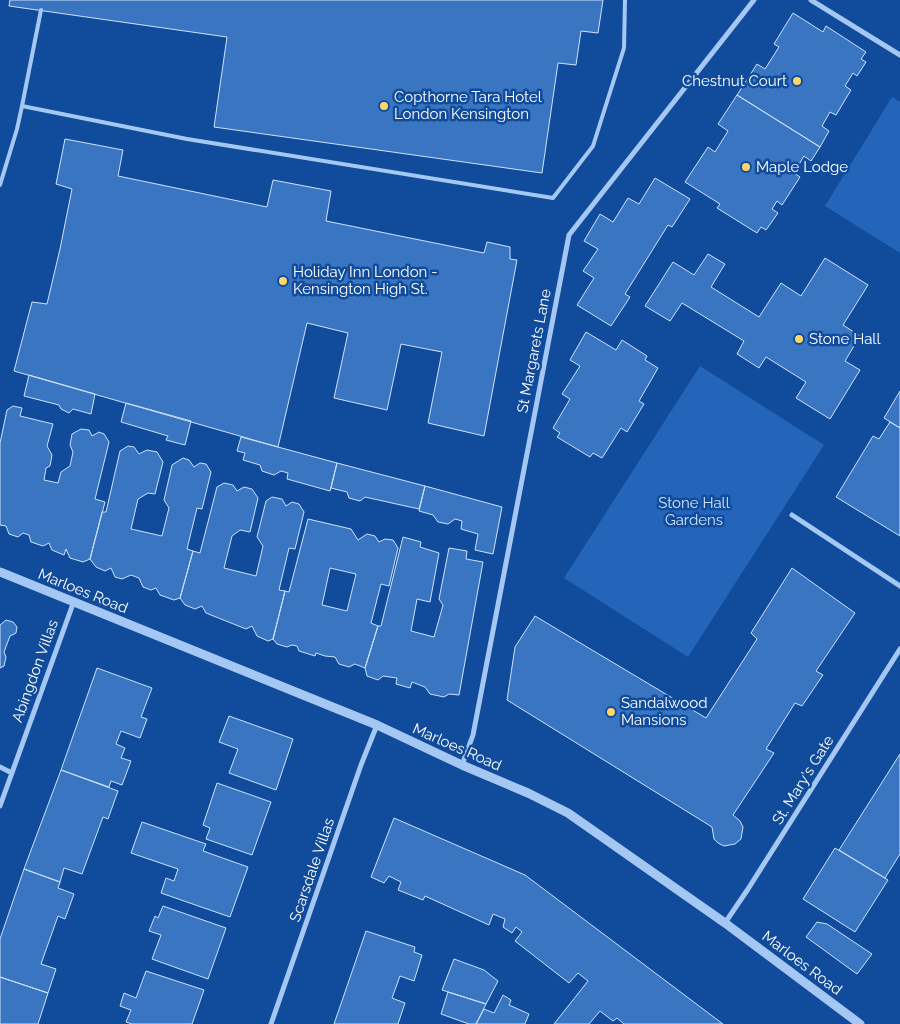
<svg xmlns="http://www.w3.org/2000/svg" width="900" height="1024" viewBox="0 0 900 1024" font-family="Raleway,sans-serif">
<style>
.green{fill:#2465b9}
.building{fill:#3a75c2;stroke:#cde3fe;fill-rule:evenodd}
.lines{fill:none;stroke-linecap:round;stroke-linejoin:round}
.service{stroke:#a5c7f4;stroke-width:4}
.minor{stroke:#a5c7f4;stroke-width:5}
.tertiary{stroke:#a5c7f4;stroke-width:9}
.poi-dot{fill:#ffd668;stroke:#114b9b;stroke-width:2}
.labels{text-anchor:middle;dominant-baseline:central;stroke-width:5;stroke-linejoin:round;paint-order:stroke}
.poi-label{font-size:15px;fill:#fff;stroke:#114b9b;text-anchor:start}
.street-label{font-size:15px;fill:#fff;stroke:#114b9b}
.park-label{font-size:15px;fill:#cde3fe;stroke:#114b9b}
</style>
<rect width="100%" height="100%" fill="#114b9b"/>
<path class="green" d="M892 97 900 102V253L825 206Z
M700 366 824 445 688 657 564 578Z"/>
<path class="building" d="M10 0H603L598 33 581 31 576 65 558 63 542 173 214 127 227 37 9 6Z
M793 13 823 32 826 26 866 52 861 59 866 62 857 76 853 73 845 86 851 90 836 115 830 112 822 126 829 131 820 147 737 95 757 64 765 69 779 47 774 44Z
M737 95 820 147 811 161 804 156 794 173 800 177 782 205 777 201 772 209 778 213 766 230 761 227 757 233 717 208 720 204 685 182 708 147 715 152 728 131 718 124Z
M65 139 123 150 118 176 267 207 273 180 331 191 326 221 484 253 487 242 510 247V259L517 260 484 436 428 423 442 352 401 344 387 410 334 398 348 333 307 323 278 447 14 371 32 302 47 304 60 249 72 189 56 184Z
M655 178 690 199 672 227 668 225 625 294 630 297 611 326 577 305 594 278 583 271 598 249 584 241 600 214 613 222 628 198 639 204Z
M708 254 725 264 711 287 759 317 781 283 801 296 825 258 868 285 843 325 860 336 845 361 860 370 830 419 796 398 806 382 766 357 759 368 737 354 744 341 682 303 670 321 645 306 673 262 694 275Z
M586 332 616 350 622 340 647 356 645 360 658 368 639 401 644 404 627 432 621 428 602 458 593 453 590 457 557 437 560 433 553 428 570 399 562 394 580 366 570 360Z
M29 375 95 394 91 414 73 409 69 413 61 409 59 405 24 396Z
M900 391V428L884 418Z
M126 403 191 421 185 445 166 440 168 436 121 422Z
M13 406 22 408 20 416 53 424 47 446 52 455 50 466 46 468 44 480 58 483 61 472 70 466 73 452 70 445 72 434 81 429 89 430 92 436 99 432 104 434 109 442 95 499 105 502 90 559 83 562 70 558 66 549 64 555 52 550 49 543 43 546 31 542 29 535 23 533 18 537 9 534 6 526 0 525V443L7 410Z
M890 422 900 428V536L836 497 873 436 879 439Z
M241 437 337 463 330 491 287 479 288 473 281 471 274 475 262 471 260 465 243 460 245 453 237 451Z
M128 446 134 447 139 454 147 450 157 452 163 462 155 494 148 493 138 499 131 529 162 536 169 508 164 500 172 465 183 458 189 460 194 467 200 463 206 464 211 472 202 509 197 508 187 549 193 551 180 598 174 600 160 595 156 588 151 590 143 587 139 578 131 575 122 579 115 577 111 568 105 571 96 567 90 559 102 512H106L120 451Z
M337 463 425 486 419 509 365 497 360 501 349 498 347 492 331 488Z
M224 483 233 485 237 491 244 487 252 489 258 498 250 532 240 530 232 536 224 568 256 576 263 546 257 537 266 501 272 497 282 499 286 506 292 502 299 504 304 512 295 549 289 548 279 590 285 591 273 639 268 641 257 636 252 626 246 629 206 613 202 606 195 609 185 605 180 598 193 551 200 553 217 487Z
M425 486 502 507 493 554 475 550 478 534 461 529 462 521 455 519 448 524 438 522 433 515 419 511Z
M308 519 351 529 358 540 367 534 375 536 379 542 385 539 393 540 398 548 389 586 381 584 371 623 378 626 365 668 355 664 349 667 339 664 335 657 325 656 316 653 315 656 299 651 297 646 292 645 287 647 277 644 273 639 285 591 289 592ZM330 568 356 574 347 611 322 605Z
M403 537 421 542 420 547 439 553 430 602 417 599 411 631 434 637 443 605 439 599 449 548 467 551 466 559 483 562 459 695 449 694 444 697 430 694 425 687 412 682 410 688 396 684 397 678 383 676 378 680 367 676 365 668 378 626H381Z
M792 568 855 613 816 671 823 675 802 706 795 703 766 749 774 753 733 815 740 821 743 827 741 839 735 844 724 846 718 843 714 839 712 827 507 700 515 647 535 616 706 718 757 639 751 633Z
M6 620 13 622 17 627 16 633 10 636 4 652 6 657 4 666 0 668V625Z
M97 668 152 688 141 717 147 719 140 738 121 731 116 744 125 748 121 758 131 761 122 785 111 781 109 787 61 770Z
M229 716 293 739 276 790 229 773 238 749 219 742Z
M900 754V854L885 878 839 850Z
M61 770 118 791 108 819 103 817 82 874 64 868 60 882 24 869Z
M217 783 271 802 252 855 206 839 210 828 203 825Z
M394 818 525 875 723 1024H624L617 1018 613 1021 600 1011 589 1024H554L588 981 578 973 569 983 515 941 522 932 516 927 512 933 503 927 505 919 493 914 489 925 425 896 423 900 398 890 401 882 389 876 384 883 371 877Z
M142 822 206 844 203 851 248 867 230 917 161 893 166 878 174 881 178 869 131 853Z
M835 848 888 880 855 932 803 899Z
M24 869 60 882 58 888 74 894 65 919 58 916 41 964 56 969 48 993 0 977V939Z
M163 906 226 928 208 979 152 959 161 935 149 931 155 916 158 918Z
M817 922 827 924 872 954 857 974 806 937Z
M366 931 415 947 414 952 422 955 414 981 400 976 392 998 405 1003 398 1024H334Z
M454 959 484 970 498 981 486 1004 442 990Z
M146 971 204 990 192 1024H132L126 1022 131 1010 120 1006 124 993 136 998Z
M0 977 48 993 38 1024H0Z
M448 992 486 1004 476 1024H469L441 1014Z
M503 995 511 1000 509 1005 529 1014 525 1024H476L484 1009 494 1013Z"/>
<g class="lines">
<path class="service" d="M41 10 22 106 187 139 553 198 593 146 624 48 625 0
M0 185 17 129 22 106"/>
<path class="minor" d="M811 0 900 55
M792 515 900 586
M462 765 473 735 569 235 754 0
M0 767 12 773
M0 806 74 601
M725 923 748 889 900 649
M271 1024 361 765 377 725"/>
<path class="tertiary" d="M0 572 377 725 462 765 528 793 568 813 725 923 860 1024"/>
</g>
<g class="poi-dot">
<circle cx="797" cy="81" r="5"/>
<circle cx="384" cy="106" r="5"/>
<circle cx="746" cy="167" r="5"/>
<circle cx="283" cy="281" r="5"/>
<circle cx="799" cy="339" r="5"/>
<circle cx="611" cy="712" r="5"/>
</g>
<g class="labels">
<g class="poi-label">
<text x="787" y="81" text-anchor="end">Chestnut Court</text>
<text x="394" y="97">Copthorne Tara Hotel<tspan x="394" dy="17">London Kensington</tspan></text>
<text x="756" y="167">Maple Lodge</text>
<text x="293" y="272">Holiday Inn London -<tspan x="293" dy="17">Kensington High St.</tspan></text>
<text x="809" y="339">Stone Hall</text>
<text x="621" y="703">Sandalwood<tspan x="621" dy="17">Mansions</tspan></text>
</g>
<g class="street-label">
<text transform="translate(534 351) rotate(-79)">St Margarets Lane</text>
<text transform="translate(83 591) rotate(22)">Marloes Road</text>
<text transform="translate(35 671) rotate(-70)">Abingdon Villas</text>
<text transform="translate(457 747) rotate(24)">Marloes Road</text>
<text transform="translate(803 780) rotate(-58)">St. Mary's Gate</text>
<text transform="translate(312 870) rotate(-71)">Scarsdale Villas</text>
<text transform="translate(802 963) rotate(37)">Marloes Road</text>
</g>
<g class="park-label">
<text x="694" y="503">Stone Hall<tspan x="694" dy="17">Gardens</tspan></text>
</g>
</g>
</svg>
